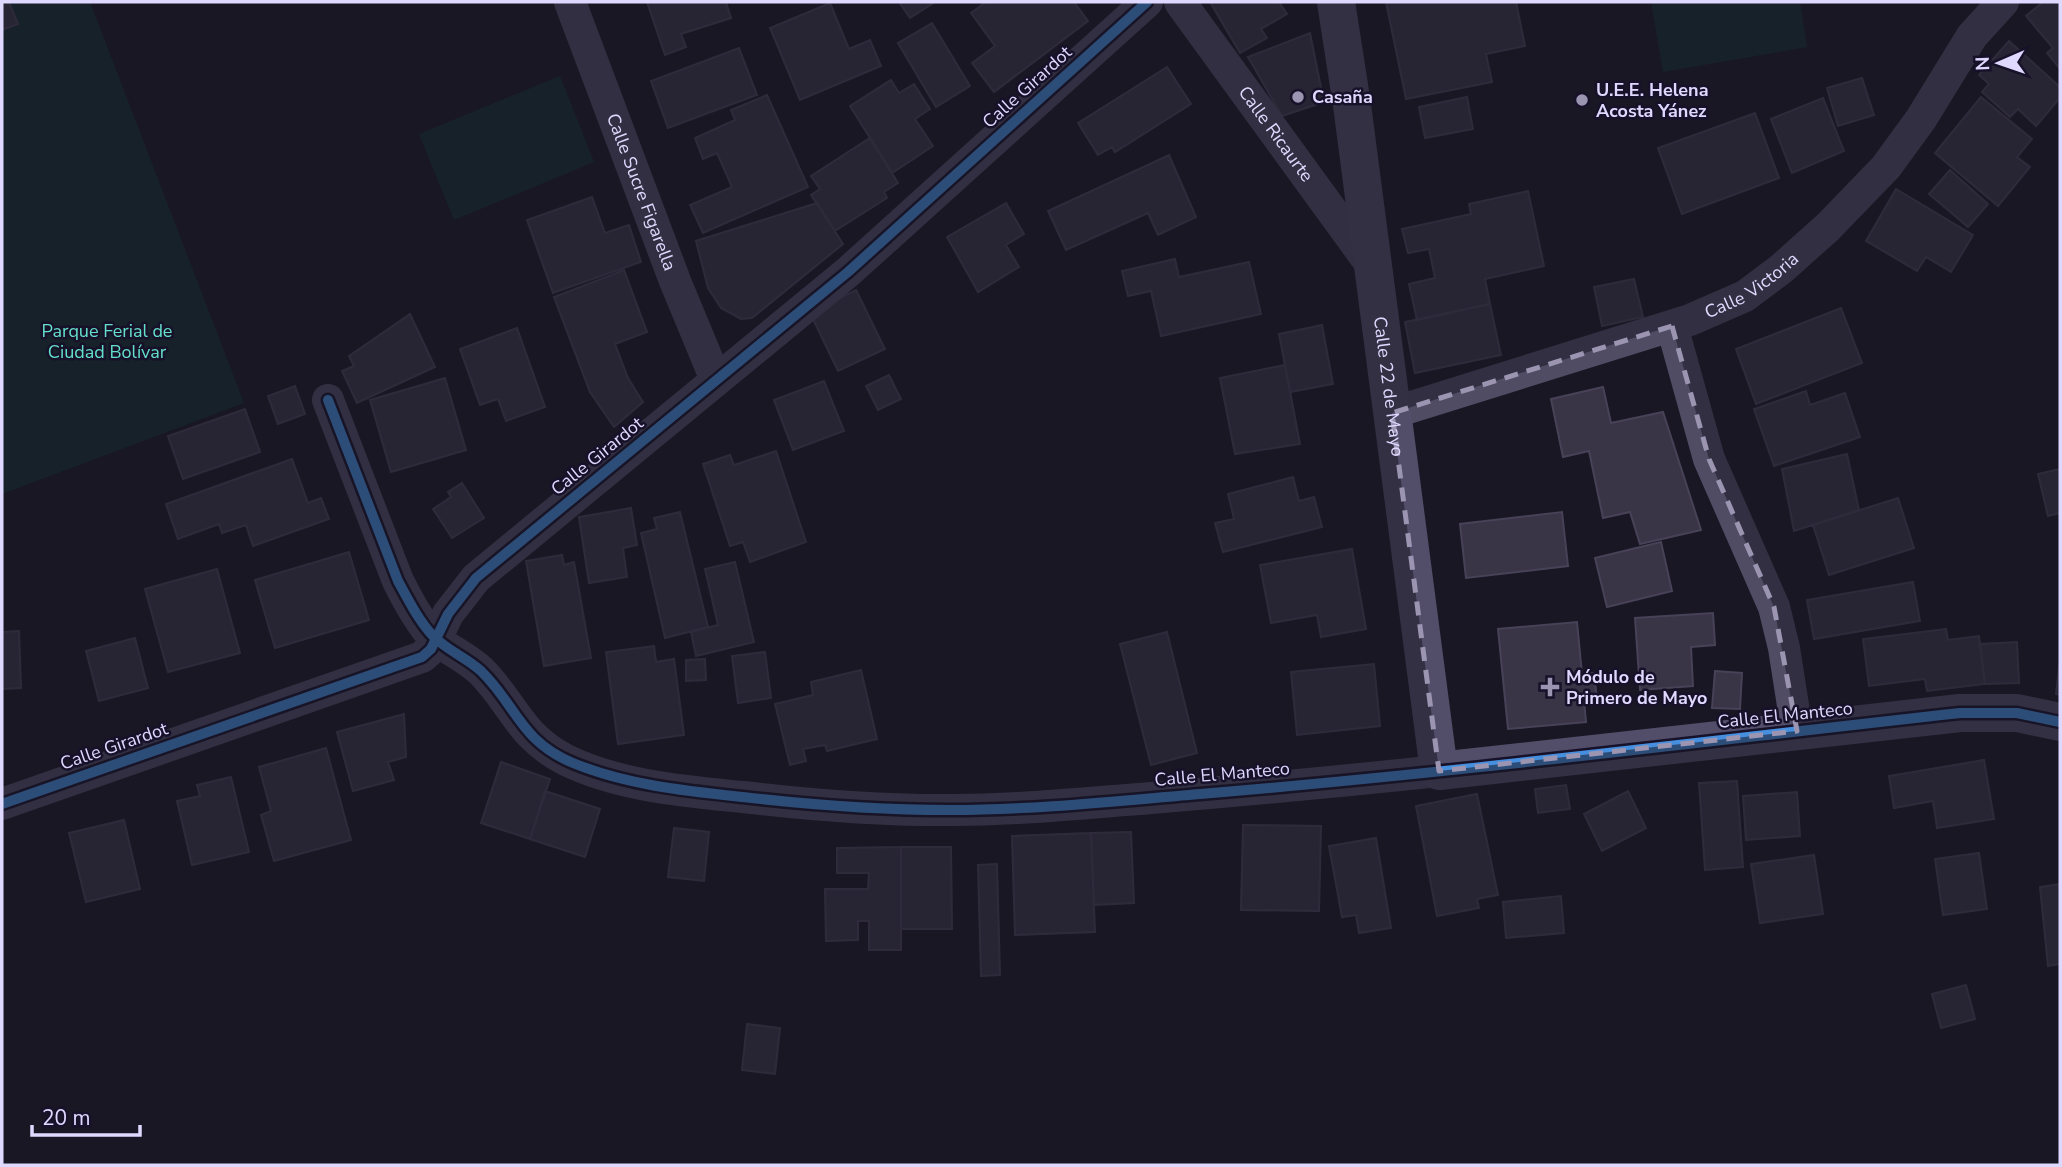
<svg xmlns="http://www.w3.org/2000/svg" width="2062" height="1167" viewBox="0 0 2062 1167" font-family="'Nunito Sans',sans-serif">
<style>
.green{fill:#152e32}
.building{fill:#393546;stroke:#474257;stroke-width:2}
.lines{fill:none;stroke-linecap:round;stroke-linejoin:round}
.street{stroke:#4f4c64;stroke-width:32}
.secondary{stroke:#524e6a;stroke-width:38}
.cycleway-casing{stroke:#17112a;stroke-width:15}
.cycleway{stroke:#468fdf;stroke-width:10}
.marked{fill:none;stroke:#9b95b2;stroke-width:5;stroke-dasharray:14 9;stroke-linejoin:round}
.poi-dot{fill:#9b95b2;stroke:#17112a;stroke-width:2.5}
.labels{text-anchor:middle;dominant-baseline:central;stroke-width:5;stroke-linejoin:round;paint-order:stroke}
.street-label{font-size:18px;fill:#e0d9ff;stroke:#17112a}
.poi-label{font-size:18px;font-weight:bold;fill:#e0d9ff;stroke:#17112a;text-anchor:start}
.park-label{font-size:18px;fill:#64e0ca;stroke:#17112a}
</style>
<rect width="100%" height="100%" fill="#1a1724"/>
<path class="green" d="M2 2H90L244 403 2 494Z
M1651 2H1800L1807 47 1663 72Z
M560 76 594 162 454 220 419 134Z"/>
<path class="building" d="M2 2H9L18 24 2 30Z
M647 2H726L731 18 681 34 686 47 665 55Z
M899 2H935L910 18Z
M986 2H1074L1088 21 994 92 972 63 995 46 971 13Z
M1210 2H1279L1287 14 1261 29 1267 38 1240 53Z
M1386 2H1516L1525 46 1486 54 1492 82 1406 99Z
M2043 2H2060V69L2047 53 2053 48 2026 16Z
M830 3 849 49 870 40 881 66 800 100 770 28Z
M932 23 970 86 936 107 898 43Z
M1310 33 1324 102 1282 116 1248 57Z
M2009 41 2060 87V98L2036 126 2018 109 2010 117 1982 92 1989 84 1979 75Z
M739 48 757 95 668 128 651 81Z
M1167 67 1191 104 1115 152 1112 147 1098 155 1078 123Z
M1862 78 1874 115 1838 126 1827 88Z
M891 80 899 93 914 84 930 109 915 119 933 146 892 173 850 106Z
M767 95 808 187 703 233 690 205 732 187 717 153 703 159 695 138 735 120 731 110Z
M1467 97 1473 129 1425 138 1419 107Z
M1981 97 2032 139 2017 157 2030 167 1998 206 1935 153Z
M1823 98 1844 151 1792 173 1771 119Z
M1755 113 1779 178 1682 214 1658 148Z
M870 138 898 183 884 192 887 198 835 231 811 195 820 189 811 176Z
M1169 155 1196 217 1158 235 1148 213 1066 250 1048 211Z
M1950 170 1988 204 1968 227 1929 194Z
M1896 189 1973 235 1951 272 1926 257 1917 271 1866 241Z
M1528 191 1544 266 1485 279 1490 304 1417 320 1409 284 1435 278 1429 249 1408 253 1402 229 1471 214 1469 204Z
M592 197 605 233 629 225 641 262 553 293 527 220Z
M817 203 843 244 752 318 741 319 721 308 708 288 696 241Z
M1006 203 1024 234 1006 245 1019 267 978 292 947 237Z
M1175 259 1179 277 1249 262 1261 314 1161 336 1151 291 1128 296 1122 271Z
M624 270 647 332 615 344 628 378 643 402 614 427 590 392 554 297Z
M1634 279 1643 317 1602 326 1594 287Z
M856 290 885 349 838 371 810 313Z
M1490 304 1501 355 1415 373 1405 322Z
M1841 308 1862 363 1756 404 1736 349Z
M410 314 435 367 357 403 342 371 354 366 349 356Z
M1322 325 1333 384 1290 392 1279 334Z
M517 328 545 407 506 421 498 399 480 405 460 349Z
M1285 365 1300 444 1235 454 1220 378Z
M889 375 901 399 878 410 866 386Z
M445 378 466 450 391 472 370 400Z
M824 381 844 431 793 450 774 400Z
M295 386 305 414 278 424 268 396Z
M1603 387 1611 423 1663 412 1701 530 1640 544 1630 512 1603 518 1589 451 1563 457 1551 399Z
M1806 391 1810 405 1845 393 1860 437 1774 466 1754 409Z
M245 409 260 452 183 479 168 436Z
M776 451 806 542 750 562 743 542 730 546 703 464 730 455 734 465Z
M1847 454 1859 510 1794 531 1782 469Z
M292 459 308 503 321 498 329 519 253 546 246 525 222 533 219 524 178 539 166 504Z
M2060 469V513L2048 516 2038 474Z
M1293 477 1299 501 1314 497 1322 527 1223 552 1215 523 1234 519 1228 494Z
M462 483 484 518 452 538 433 509 451 497 448 492Z
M1898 498 1914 548 1829 575 1813 525Z
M631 508 637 545 623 548 627 577 589 583 579 517Z
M680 512 708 627 665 638 641 533 657 529 654 518Z
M1562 512 1568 566 1466 578 1460 524Z
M1661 542 1672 591 1607 607 1595 558Z
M1352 549 1366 629 1321 637 1317 615 1271 623 1260 565Z
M349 552 369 620 275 648 255 580Z
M562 555 564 565 574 562 591 658 544 666 526 561Z
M735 562 754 642 696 656 691 632 718 625 705 569Z
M217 569 240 653 168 672 145 589Z
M1913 582 1920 621 1814 639 1807 600Z
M1713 613 1715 645 1691 647 1693 686 1640 690 1635 618Z
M1577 622 1582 674 1594 673 1597 700 1584 701 1586 722 1508 729 1498 629Z
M1946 629 1948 640 1979 636 1985 684 1927 691 1925 679 1869 686 1863 639Z
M19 631 21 688 2 689V632Z
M1167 632 1197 753 1151 765 1120 644Z
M135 638 148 688 99 701 86 651Z
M2017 642 2019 683 1985 684 1980 644Z
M654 646 656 662 674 659 684 735 618 744 606 652Z
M765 652 771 698 738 703 732 656Z
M705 659 706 680 686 681V660Z
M2060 659V695L2056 694Z
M1374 664 1380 726 1297 735 1291 672Z
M861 670 877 739 827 751 825 745 803 749 806 761 790 765 775 704 813 695 811 682Z
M1715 671 1742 673 1740 709 1712 708Z
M404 714 406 757 388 762 394 780 353 791 337 732Z
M326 748 351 840 274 861 261 815 271 811 259 767Z
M1984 760 1994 819 1937 828 1933 801 1894 808 1889 776Z
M501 762 550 779 530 839 481 823Z
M231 777 249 852 192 865 177 801 200 796 197 785Z
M1737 781 1743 867 1705 870 1699 783Z
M1566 785 1570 809 1538 813 1535 789Z
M545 791 600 809 585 857 530 839Z
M1628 791 1646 828 1602 851 1584 814Z
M1797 792 1800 836 1746 840 1743 796Z
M1477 794 1498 895 1477 899 1479 908 1437 916 1416 806Z
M124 820 140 889 86 902 69 833Z
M1243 825 1321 826 1319 911 1241 910Z
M674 828 709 832 704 881 668 877Z
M1131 832 1134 903 1094 905 1091 833Z
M1091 833 1095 932 1015 935 1012 836Z
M1376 838 1391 928 1359 933 1356 915 1342 917 1329 846Z
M901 847V950H869V921H858V940L826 941 825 889H868L869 873H837V848Z
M901 847H951L952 929H901Z
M1979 853 1987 909 1943 915 1935 859Z
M1814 855 1823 914 1760 923 1751 864Z
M997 864 1000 975 981 976 978 865Z
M2060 884V964L2048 966 2040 887Z
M1561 896 1564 933 1506 938 1503 902Z
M1966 985 1975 1019 1941 1028 1932 994Z
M747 1024 780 1028 775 1074 742 1070Z"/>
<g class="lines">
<g class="street">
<path id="s1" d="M570 2 675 281 716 380"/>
<path id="s2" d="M1180 2 1372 266"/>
<path d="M1672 326 1709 459 1774 607 1784 648 1797 731"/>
<path d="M328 400 398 581C407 599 423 630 439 642 453 652 468 659 481 671 514 704 519 736 566 760 619 786 684 791 743 797 812 805 882 811 952 810 1019 810 1085 803 1151 798 1247 790 1343 781 1439 771"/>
<path id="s3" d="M1392 413 1690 320 1745 296 1781 269 1828 227 1886 167 1921 119 1972 36 2003 2"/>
<path d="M2 804 422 657 431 649 448 614 476 578 848 272 1147 2"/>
</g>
<path class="secondary" id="s4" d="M1336 2 1352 105 1439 771 1960 713H2017L2060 722"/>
<g class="cycleway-casing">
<path id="cycleway" d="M328 400 398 581C408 599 423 630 440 642 453 653 468 659 481 671 517 706 520 741 573 763 626 785 686 791 743 797 812 805 882 810 951 810 1034 810 1117 801 1200 794 1454 773 1707 741 1960 713H2017L2060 722
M2 804 422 657 431 649 448 614 476 578 848 272 1147 2"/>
</g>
<use href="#cycleway" class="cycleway"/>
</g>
<path d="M0 0H2062V1167H0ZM1672 326 1709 459 1774 607 1797 731 1439 771 1392 413Z" fill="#1a1724" fill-opacity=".55" fill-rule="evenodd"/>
<path class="marked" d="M1672 326 1709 459 1774 607 1797 731 1439 771 1392 413Z"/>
<g class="poi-dot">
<circle cx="1298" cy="97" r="7"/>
<circle cx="1582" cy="100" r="7"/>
<path d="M1546.5 676.5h7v7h7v7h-7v7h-7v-7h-7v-7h7z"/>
</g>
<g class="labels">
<g class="street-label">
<text transform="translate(1027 87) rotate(-42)">Calle Girardot</text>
<text stroke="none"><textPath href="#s2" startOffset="163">Calle Ricaurte</textPath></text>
<text stroke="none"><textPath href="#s1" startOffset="203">Calle Sucre Figarella</textPath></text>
<text stroke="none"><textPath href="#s3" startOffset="383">Calle Victoria</textPath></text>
<text stroke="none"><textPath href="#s4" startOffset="388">Calle 22 de Mayo</textPath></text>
<text transform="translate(597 456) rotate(-39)">Calle Girardot</text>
<text transform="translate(1785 715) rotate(-6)">Calle El Manteco</text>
<text transform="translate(114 746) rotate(-19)">Calle Girardot</text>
<text transform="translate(1222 774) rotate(-5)">Calle El Manteco</text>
</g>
<g class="poi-label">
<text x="1596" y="90">U.E.E. Helena<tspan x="1596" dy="21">Acosta Yánez</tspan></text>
<text x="1312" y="97">Casaña</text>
<text x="1566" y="677">Módulo de<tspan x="1566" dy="21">Primero de Mayo</tspan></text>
</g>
<g class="park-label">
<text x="107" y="331">Parque Ferial de<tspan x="107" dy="21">Ciudad Bolívar</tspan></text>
</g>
</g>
<rect width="2062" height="1167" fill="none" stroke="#e0d9ff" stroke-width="7"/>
<g transform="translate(1999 63) rotate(268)" stroke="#17112a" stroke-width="5" paint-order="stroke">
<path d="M0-5L12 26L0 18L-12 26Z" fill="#e0d9ff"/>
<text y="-10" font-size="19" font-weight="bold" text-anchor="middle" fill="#e0d9ff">N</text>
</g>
<path d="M32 1125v10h108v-10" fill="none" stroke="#e0d9ff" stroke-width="3.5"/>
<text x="42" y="1125" font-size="21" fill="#e0d9ff" stroke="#17112a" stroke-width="5" paint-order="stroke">20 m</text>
</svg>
